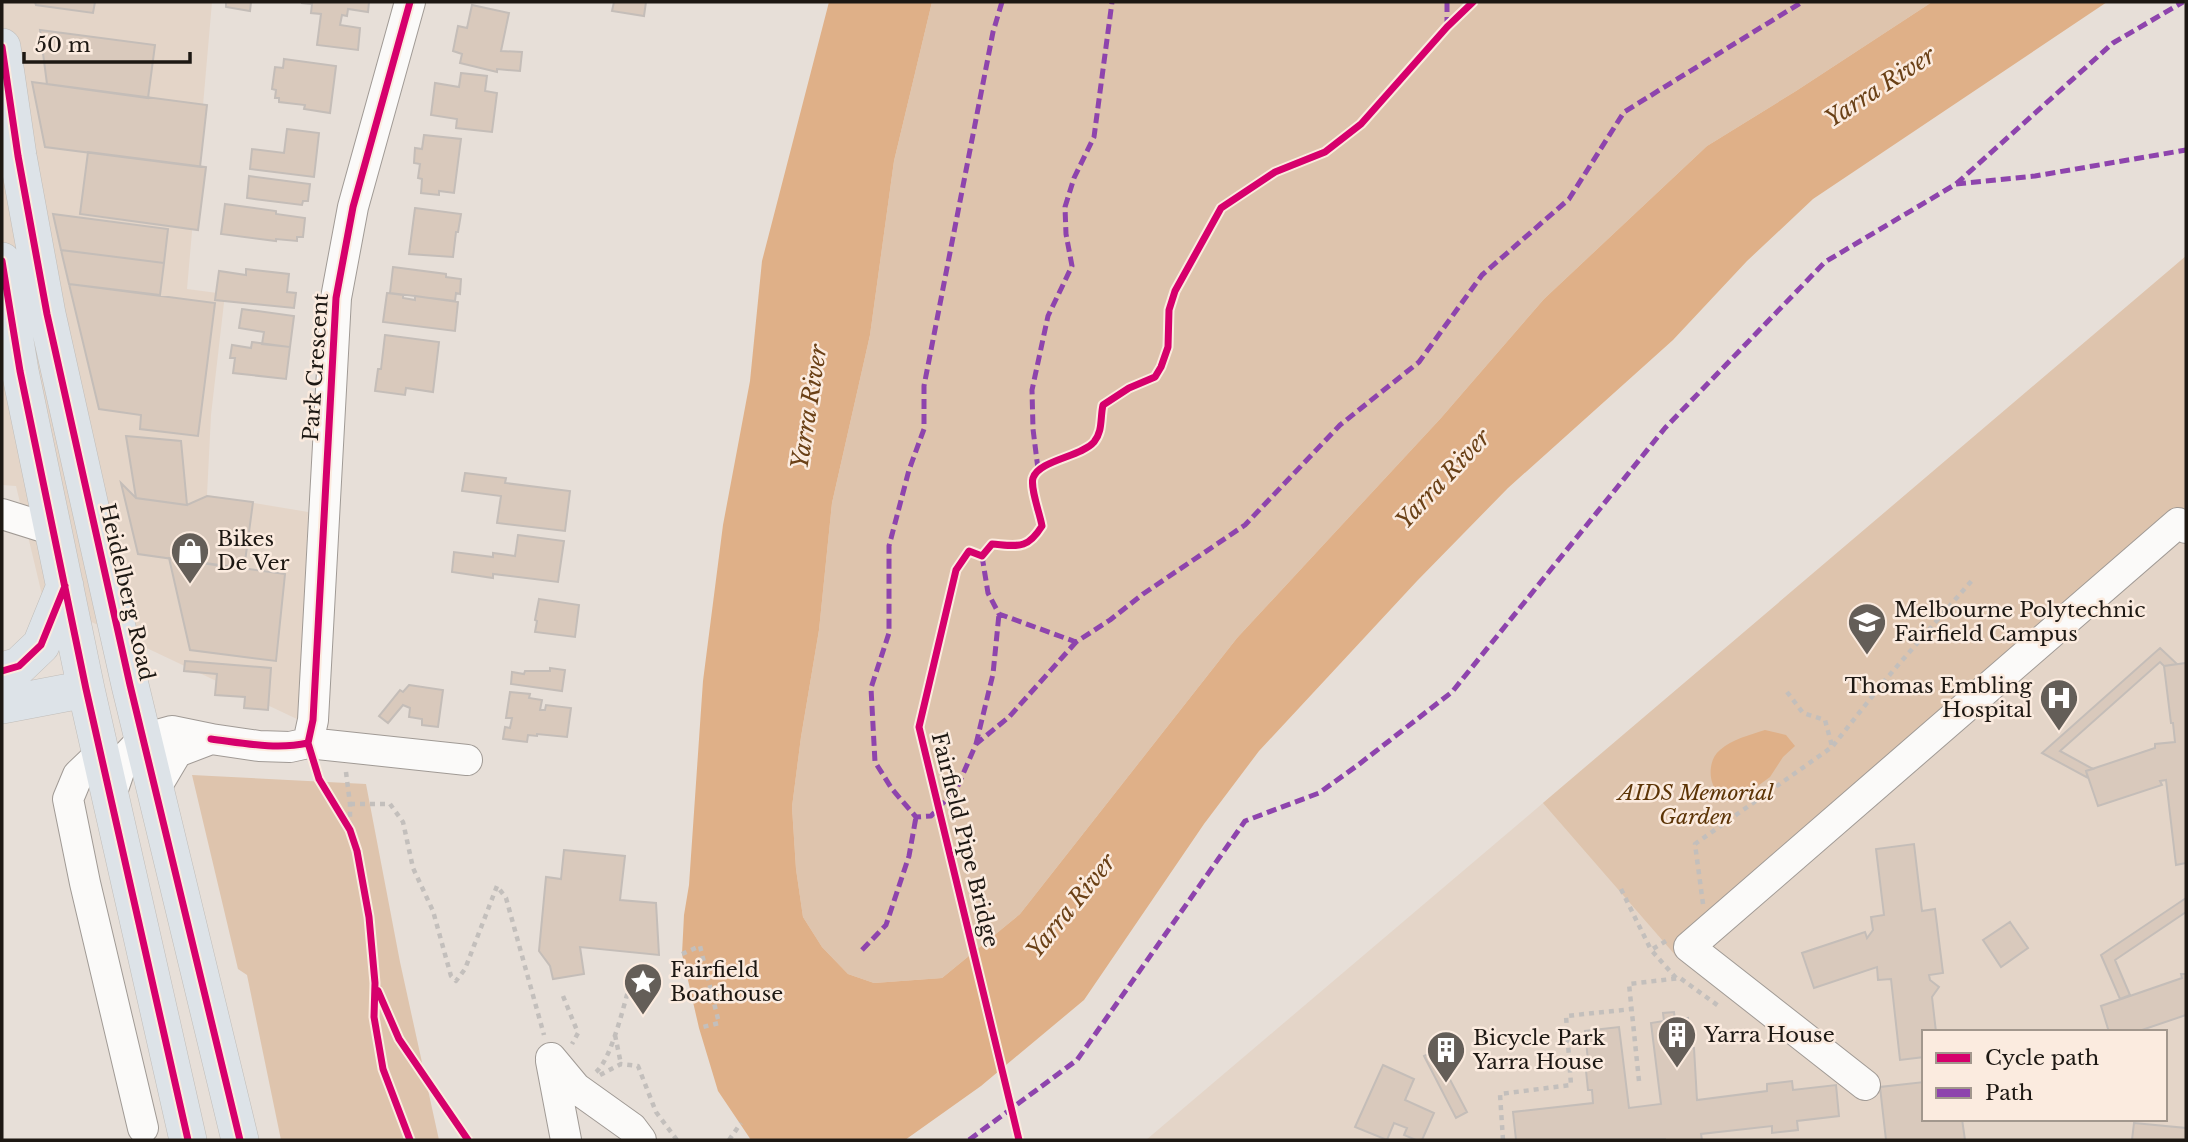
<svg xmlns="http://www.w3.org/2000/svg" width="2188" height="1142" viewBox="0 0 2188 1142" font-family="'Libre Baskerville',serif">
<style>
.built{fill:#e4d5c8;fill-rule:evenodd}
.green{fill:#dec4ad}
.water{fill:#dfb088}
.building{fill:#d9c9bc;stroke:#c4bdb8;stroke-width:2}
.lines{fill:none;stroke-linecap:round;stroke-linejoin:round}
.minor-casing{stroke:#a09a95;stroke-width:32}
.major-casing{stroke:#c0bdb9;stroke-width:38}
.path{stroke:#c3bfbc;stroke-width:4.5;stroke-dasharray:5 5;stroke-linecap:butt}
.minor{stroke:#fbfaf9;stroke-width:30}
.major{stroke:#dde3e8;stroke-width:37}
.quiet{stroke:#8e44ad;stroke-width:5;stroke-dasharray:10 5;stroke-linecap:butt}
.cycleway-casing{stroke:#fbebdf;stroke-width:11}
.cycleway{stroke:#d6006c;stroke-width:7}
.labels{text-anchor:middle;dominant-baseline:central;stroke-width:5;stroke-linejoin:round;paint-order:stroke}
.street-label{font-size:21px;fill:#1d1813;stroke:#fbebdf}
.poi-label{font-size:21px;fill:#1d1813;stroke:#fbebdf;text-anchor:start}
.park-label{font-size:21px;font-style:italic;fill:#5c3406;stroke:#fbebdf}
.water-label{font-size:23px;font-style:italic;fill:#6a4016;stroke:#fbebdf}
</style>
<rect width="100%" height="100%" fill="#e7dfd8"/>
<path class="built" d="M2 2H212L187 289 225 294 211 415 207 495 308 512 299 720 43 599 16 486 2 485Z
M2186 256V1140H1146L1543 803ZM1924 1032H2165V1119H1924Z"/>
<path class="green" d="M932 2H1932L1796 91 1707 146 1544 299 1441 418 1237 638 1020 914 942 978 874 983 848 974 822 947 803 917 796 869 792 807 801 737 819 630 832 503 870 335 894 161Z
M2186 256V508L1676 956 1543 803Z
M192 775 366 784 400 962 439 1140H281L247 975 238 969Z"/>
<path class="water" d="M829 2H932L894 161 870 335 832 503 819 630 801 737 792 807 796 869 803 917 822 947 848 974 874 983 942 978 1020 914 1237 638 1441 418 1544 299 1707 146 1796 91 1932 2H2107L1813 199 1747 261 1673 340 1508 488 1417 581 1259 751 1204 824 1084 1000 981 1086 905 1140H751L718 1091 699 1028 682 954 684 915 689 885 703 681 723 525 750 381 762 261Z
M1765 730 1786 735 1795 746 1783 757 1770 777 1740 799C1734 798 1725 797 1720 794 1707 784 1708 759 1720 750 1732 739 1750 735 1765 730Z"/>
<path class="building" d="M35 2H95L93 13 36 5Z
M226 2H251L250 11 226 7Z
M302 2H369L368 12 348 9 347 16 342 15 340 25 360 28 358 50 317 45 321 14 311 13 312 4 302 3Z
M614 2H646L644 16 612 11Z
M472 5 509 13 501 51 522 52 520 71 497 69V72L460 63 462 54 453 51 458 26 467 28Z
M40 30 155 45 148 98 47 84Z
M284 59 336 66 330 113 304 109 305 105 279 102V98H275L276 90 272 89 275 67 283 68Z
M461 73 487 76 485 91 497 93 492 132 456 128 457 119 431 115 435 83 459 87Z
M32 82 207 105 200 167 45 147Z
M287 129 319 133 314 177 250 169 252 149 284 153Z
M424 135 461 139 454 193 439 191V195L421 193 422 179 418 178 420 164 414 163 415 148 422 149Z
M88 152 206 167 198 230 80 214Z
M249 176 310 184 308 201H303L302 205 247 198Z
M225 204 276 211V214L305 218 303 237H297V241L276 239V241L221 234Z
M415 208 461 214 458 232H456L453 257 409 254Z
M53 214 168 229 164 263 61 250Z
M61 250 164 263 160 295 69 284Z
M393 267 446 274V277L461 279 460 294 456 293 455 301 390 293Z
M246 269 289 274 287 292 296 293 294 308 215 300 219 271 246 275Z
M69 284 215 303 198 436 140 429 141 415 99 409Z
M387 293 403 295V298L415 300V296L458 302 455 331 383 322Z
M242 309 294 316 290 347 262 344 264 332 239 328Z
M385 335 439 342 433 392 406 388 405 395 375 391 378 369H381Z
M252 342 290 347 286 379 233 373 235 358H230L232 345 251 348Z
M126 436 181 441 187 505 136 498Z
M465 473 506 478 505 483 570 491 565 531 497 523 501 496 462 491Z
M121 483 136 498 187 505 207 496 253 502 244 569 138 554Z
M518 535 564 541 558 582 493 574V578L452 572 454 552 493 557V553L515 556Z
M169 558 285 574 276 661 190 650Z
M539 599 579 605 575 637 535 632 537 621 535 620Z
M2160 648 2177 664 2164 666 2160 662 2060 751 2093 769 2086 771 2088 778 2042 753Z
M185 661 271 668 268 710 244 708 245 697 215 695 217 674 184 671Z
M2186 663V863L2176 865 2166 780 2160 781 2162 785 2098 806 2086 771 2155 748V744L2175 742 2173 723H2171L2164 666Z
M550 668 565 670 562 691 511 684 512 672 524 674 525 671H550Z
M409 685 443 690 438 727 422 725V719L409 717 410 708 403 705 388 723 379 716 400 690 403 692Z
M510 692 530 694 529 698 542 700 540 710H545L546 705 571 708 567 737 537 734V736L528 735 527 742 503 739 505 727 510 728 512 718H506Z
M1914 844 1922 911 1935 909 1943 973 1929 975 1930 980 1939 987 1932 997 1936 1032H1924V1057L1900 1060 1891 979 1878 980 1877 967 1814 988 1802 953 1865 932 1867 938 1873 930 1871 917 1884 915 1876 849Z
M564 850 625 856 620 900 656 903 659 955 580 947 584 974 553 979 550 966 539 951 546 877 561 879Z
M2186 898V912L2115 960 2130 995 2120 999 2101 955Z
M2010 922 2028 948 2001 967 1983 940Z
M2181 974H2186V1015L2136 1032H2109L2101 1006 2182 978Z
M1674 1012 1675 1020 1688 1018 1691 1048H1694L1697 1100 1767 1091V1084L1792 1081 1793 1090 1836 1085 1839 1116 1797 1121 1798 1130 1772 1133V1126L1701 1134 1702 1140H1665V1139L1516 1140 1513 1112 1593 1103 1592 1090H1588L1585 1061H1588L1585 1031 1619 1027 1629 1108 1661 1104 1651 1023 1664 1021 1663 1013Z
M1435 1051 1467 1112 1456 1118 1424 1056Z
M1383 1065 1414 1079 1405 1100 1434 1113 1422 1140H1416L1404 1135 1407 1128 1394 1123 1387 1140 1355 1127Z
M1924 1082V1119H1962L1965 1140H1886L1880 1087Z
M2134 1123 2186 1128V1140H2132Z"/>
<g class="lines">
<g class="minor-casing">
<path id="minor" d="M2 514 53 530
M308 743 313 720 336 298 353 207 410 2
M100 754 78 775 68 799 85 883 143 1128
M155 789 177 752 211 739
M110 798 123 760 143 739 172 731 211 739 259 746 290 747 308 743 467 760
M551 1058 576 1088 632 1128 641 1140
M551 1061 566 1140
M1865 1085 1689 947 2178 523 2186 528"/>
</g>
<g class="major-casing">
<path id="major" d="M2 47 18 156 47 314 130 685 240 1140
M2 261 20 371 86 689 188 1140
M2 671 19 666 41 645 65 586
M2 705 86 689"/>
</g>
<path class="path" d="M1787 692 1803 713 1825 720 1832 746
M346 772 350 804V830
M350 804H390L403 822 413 868 433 911 451 976 456 981 465 969 497 886 506 898 544 1035
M1621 889 1651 950
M1703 904 1695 844 1832 747 1886 679 1974 578
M1666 941 1651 950 1677 979
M682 954 700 946 719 1023 699 1028
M563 996 578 1033 572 1044
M615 1035 621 1064
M596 1072C613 1058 627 992 634 969
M600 1075 621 1064 638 1066 656 1112 677 1140
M1639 1081 1629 984 1680 978 1720 1007
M729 1140 741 1123
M1503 1140 1500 1094 1571 1085 1566 1016 1632 1009"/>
<use href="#minor" class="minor"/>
<use href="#major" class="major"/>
<path class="quiet" d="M1002 2 993 32 924 386V429L909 470 889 546V633L871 688 875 762 892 789 916 817 931 816 957 788 976 744 1009 717 1076 642
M1447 2V27
M1956 184 2035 176 2186 150
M1038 469 1033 429 1032 390 1048 316 1072 266 1066 234 1065 207 1074 178 1094 137 1112 2
M982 556 988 593 999 614 1076 642 1110 620 1143 594 1245 525 1340 425 1419 362 1482 275 1569 199 1624 112 1802 2
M976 744 993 674 999 614
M862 950 886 925 909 856 916 817
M969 1140 1077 1060 1245 821 1319 793 1358 765 1452 692 1665 428 1825 262 1956 184 2113 43 2183 2"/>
<g class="cycleway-casing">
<path id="cycleway" d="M2 47 18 156 47 314 130 685 240 1140
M2 261 20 371 86 689 188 1140
M2 671 19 666 41 645 65 586
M211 739C243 743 276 750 308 743
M378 991 399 1039 468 1140
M410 1140 383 1069 374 1017 375 983 369 917 357 851 350 830 319 779 308 743 313 720 336 298 353 207 410 2
M1019 1140 919 727 956 570 969 551 982 556 992 544C1018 546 1027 550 1042 526 1040 514 1030 488 1033 478 1039 460 1081 457 1094 442 1103 431 1100 418 1103 405L1129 388 1155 377 1161 367 1168 347 1169 310 1175 291 1221 208 1275 172 1325 152 1361 124 1447 27 1473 2"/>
</g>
<use href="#cycleway" class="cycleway"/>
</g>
<defs>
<g id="shop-pin" transform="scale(2.0125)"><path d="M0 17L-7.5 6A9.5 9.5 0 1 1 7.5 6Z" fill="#645e58" stroke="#fbebdf"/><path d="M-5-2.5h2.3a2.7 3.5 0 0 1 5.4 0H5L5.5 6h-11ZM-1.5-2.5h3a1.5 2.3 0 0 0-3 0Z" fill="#fff"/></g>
<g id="university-pin" transform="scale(2.0125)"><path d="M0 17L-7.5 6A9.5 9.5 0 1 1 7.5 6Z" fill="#645e58" stroke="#fbebdf"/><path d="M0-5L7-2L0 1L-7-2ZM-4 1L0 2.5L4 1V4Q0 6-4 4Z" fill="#fff"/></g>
<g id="hospital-pin" transform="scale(2.0125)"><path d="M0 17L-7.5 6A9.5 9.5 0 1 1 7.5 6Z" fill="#645e58" stroke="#fbebdf"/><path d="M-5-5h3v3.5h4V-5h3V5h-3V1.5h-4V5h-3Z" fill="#fff"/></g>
<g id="sight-pin" transform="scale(2.0125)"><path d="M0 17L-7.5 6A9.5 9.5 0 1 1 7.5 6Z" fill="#645e58" stroke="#fbebdf"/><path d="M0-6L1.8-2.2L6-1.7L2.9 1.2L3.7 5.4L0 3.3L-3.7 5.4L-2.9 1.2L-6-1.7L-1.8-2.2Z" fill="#fff"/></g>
<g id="building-pin" transform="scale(2.0125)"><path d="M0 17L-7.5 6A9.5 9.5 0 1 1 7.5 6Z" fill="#645e58" stroke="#fbebdf"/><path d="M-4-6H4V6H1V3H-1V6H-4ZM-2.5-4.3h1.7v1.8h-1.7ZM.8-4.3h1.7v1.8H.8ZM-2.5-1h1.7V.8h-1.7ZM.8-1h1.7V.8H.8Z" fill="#fff"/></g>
</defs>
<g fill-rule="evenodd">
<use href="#shop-pin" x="190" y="551"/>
<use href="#university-pin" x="1867" y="622"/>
<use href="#hospital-pin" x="2059" y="698"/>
<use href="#sight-pin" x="643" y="982"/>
<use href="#building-pin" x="1677" y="1035"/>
<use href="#building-pin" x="1446" y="1050"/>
</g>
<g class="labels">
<g class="street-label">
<text transform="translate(316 367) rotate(-86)">Park Crescent</text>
<text transform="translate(127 592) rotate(77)">Heidelberg Road</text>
<text transform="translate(965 840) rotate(76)">Fairfield Pipe Bridge</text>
</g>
<g class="poi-label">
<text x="217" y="539">Bikes<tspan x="217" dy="24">De Ver</tspan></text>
<text x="1894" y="610">Melbourne Polytechnic<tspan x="1894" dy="24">Fairfield Campus</tspan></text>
<text x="2032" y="686" text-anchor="end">Thomas Embling<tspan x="2032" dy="24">Hospital</tspan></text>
<text x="670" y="970">Fairfield<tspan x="670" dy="24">Boathouse</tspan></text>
<text x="1704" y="1035">Yarra House</text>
<text x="1473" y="1038">Bicycle Park<tspan x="1473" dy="24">Yarra House</tspan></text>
</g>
<g class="park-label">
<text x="1696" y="793">AIDS Memorial<tspan x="1696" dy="24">Garden</tspan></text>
</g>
<g class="water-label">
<text transform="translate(1880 87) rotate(-33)">Yarra River</text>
<text transform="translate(809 407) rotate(-81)">Yarra River</text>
<text transform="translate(1443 479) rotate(-47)">Yarra River</text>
<text transform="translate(1071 906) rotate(-51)">Yarra River</text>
</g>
</g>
<rect width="2188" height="1142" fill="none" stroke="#1d1813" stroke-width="7"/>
<rect x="1922" y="1030" width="245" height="91" fill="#fbebdf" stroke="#a2978d" stroke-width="2"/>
<rect x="1936" y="1053" width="35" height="10" fill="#d6006c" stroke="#a2978d" stroke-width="2"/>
<text x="1985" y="1065" font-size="21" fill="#1d1813">Cycle path</text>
<rect x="1936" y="1088" width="35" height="10" fill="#8e44ad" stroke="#a2978d" stroke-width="2"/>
<text x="1985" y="1100" font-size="21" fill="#1d1813">Path</text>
<path d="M24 52v10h166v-10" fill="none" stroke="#1d1813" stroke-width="3.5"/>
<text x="35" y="52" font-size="21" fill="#1d1813" stroke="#fbebdf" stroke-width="5" paint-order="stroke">50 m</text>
</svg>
